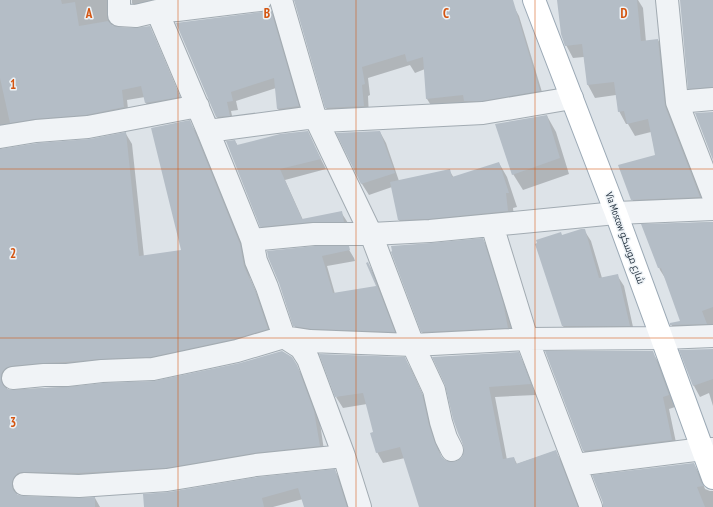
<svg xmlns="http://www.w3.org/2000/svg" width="713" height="507" viewBox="0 0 713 507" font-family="'PT Sans Narrow',Cairo,sans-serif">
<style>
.shadow{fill:#0003}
.building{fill:#b4bdc6}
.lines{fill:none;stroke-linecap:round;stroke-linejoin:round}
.minor-casing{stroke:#a2abb2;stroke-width:24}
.major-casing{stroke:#9ba9b5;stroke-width:24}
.minor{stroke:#f0f3f6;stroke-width:22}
.major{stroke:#fff;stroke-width:22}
.grid{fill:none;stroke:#d45511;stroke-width:1;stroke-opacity:0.55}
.labels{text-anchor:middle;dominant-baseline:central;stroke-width:3;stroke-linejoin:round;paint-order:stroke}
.street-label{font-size:10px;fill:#253340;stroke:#edf2f6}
.grid-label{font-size:13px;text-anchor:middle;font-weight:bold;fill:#d45511;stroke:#edf2f6;stroke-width:3;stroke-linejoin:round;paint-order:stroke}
</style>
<rect width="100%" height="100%" fill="#dde3e8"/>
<path class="shadow" d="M0 0H119L112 11V27L136 29 149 27 155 38 185 108 152 114 146 103 145 97 127 100 129 118 0 137Z
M132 0H250L139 14 132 3Z
M294 0H507L513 5 519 16 545 102 434 110 427 99 425 69 415 73 410 65 368 78 370 95 368 96 369 117 333 119 326 108 295 1Z
M561 0H638L643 8 646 42 658 40 665 53 672 120 707 209 639 212 632 199 656 156 651 132 635 136 628 124H626L619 111 616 95 595 98 588 85 584 57 573 58 566 45Z
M681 0H713V98L695 99 689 88Z
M270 9 275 17 303 116 284 118 278 109 276 88 236 101 238 110 231 111 234 125 222 126 217 117 262 13Z
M547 116 556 132 569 174 523 190 513 174Z
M189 121 196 132 246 255 250 278 261 303 273 340 7 384V389L8 390 154 382 296 365 303 377 320 423 325 457 19 488 17 495 23 497 95 498 100 507H0V150L90 140 126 134 132 144 144 257 182 251Z
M307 132 326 169 285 180 303 220 341 212 348 223 349 232 267 237 261 226 235 141 238 146Z
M380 132 386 143 399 181 449 170 454 178 499 163 507 177 517 207 513 208 515 225 407 234 399 220 392 187 369 195 362 184 338 134Z
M713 222V334L678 336 671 324 682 322 667 281 660 270 643 225Z
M584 230 591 241 602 278 617 275 624 286 635 336 569 337 563 326 562 236Z
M483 239 490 253 510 317 515 341 430 345 422 332Z
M348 248 354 258 355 261 327 266 335 294 377 287 368 263 374 274 400 342 301 336 294 325 280 283 269 257Z
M713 350V406L709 393 700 397 694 386 681 351Z
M547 352H652L659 363 675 407 669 409 678 452 591 463 584 451Z
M518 353 524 364 536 395 495 397 507 460 514 458 517 464 555 451 562 462 579 507H420L405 458 383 463 377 452 374 433 367 404 343 408 336 397 404 358 411 369 428 406 435 437 442 459 452 463 458 462 463 458 465 450 454 419Z
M694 464 700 475 705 489 710 491H713V507H604Z
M335 471 341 481 349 507H305L303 499 273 507H145L169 493Z"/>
<path class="building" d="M0 0H61L62 4 75 2 79 26 108 21 112 25 118 27 135 28 150 26 180 97 145 103 141 86 122 90 124 107 86 115 35 119 10 123 0 78Z
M294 0H513L540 91 482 101H464L463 95 426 99 423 57 407 62 405 54 362 67 365 84 362 85 364 106 325 108Z
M557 0H637L641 41 658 39 665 106 700 197 631 200 618 165 655 155 648 119 627 124 624 111 618 112 614 82 587 85 582 44 565 46 561 34Z
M680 0H713V87L688 89Z
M270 7 299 106 277 109 274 78 231 92 233 101 227 102 230 116 216 117 176 23 262 12 267 10Z
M713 112V160L695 113Z
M547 115 560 158 512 175 495 124Z
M190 120 240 244 244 266 255 291 268 329 234 339 151 357 101 359 66 362 43 363 12 366 6 368 2 372 1 379 3 385 7 389 14 390 45 388 68 387 103 383 154 381 240 363 282 351 292 357 297 365 314 411 320 446 254 453 166 468 79 473 24 472 18 473 14 477 12 483 13 490 18 495 24 496 79 498 95 497V507H0V149L38 143 90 139 126 132 139 256 181 250 151 128Z
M308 131 321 159 280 169 302 219 342 211 344 222H313L260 227 226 141 235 140 237 145 280 134Z
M380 131 395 173 361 184 336 133Z
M499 162 509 193H506L508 211 429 219 398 220 390 182 450 169 452 177Z
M713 222V307L702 311 707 324 670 325V323L680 321 661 268H658L641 224Z
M581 229H585L599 278 618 274 630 326H562L535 244 537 243 536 240 561 232 562 235Z
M483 238 503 302 508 328 421 332 391 252 392 251 391 246 431 243Z
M315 246H349L350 250 322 256 333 293 376 286 366 263 368 262 395 332 311 329 293 326 279 283 268 257 267 251Z
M713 349V379L693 386 679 350Z
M545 351H653L669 395 663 397 672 440 583 451Z
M519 352 531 384 489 387 503 459 514 457 516 464 556 450 578 507H419L400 447 376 453 370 433 373 432 363 393 335 397 319 354 405 357 422 394 429 425 435 443 441 456 445 460 452 462 457 461 462 457 464 450 463 444 458 433 453 419 445 385 432 357Z
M694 463 701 482 704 486 697 487 705 507H603V503L592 475Z
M335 469 347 507H304L298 488 262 498 264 507H144L143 494 169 492 258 477Z"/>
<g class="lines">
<g class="minor-casing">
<path id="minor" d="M119 0V15L136 16 157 11 208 131 252 240 256 261 267 287 284 337 301 348 308 359 344 456 360 507
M281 0 315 117 371 234 413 345 434 390 441 422 446 438 452 450
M667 0 677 102 713 195
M157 11 177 10 260 0
M677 102 713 99
M208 131 315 117 322 121 483 113 572 98
M0 137 36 131 88 127 198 106
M492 225 527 339 591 507
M252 240 314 234H371L430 231 616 213 713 209
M13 378 44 375H67L102 371 153 369 237 351 284 337 310 341 413 345 527 339 663 338 713 336
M575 465 703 449H713
M24 484 79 486 167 480 256 465 344 456"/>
</g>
<g class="major-casing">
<path id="major" d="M534 0 616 213 713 478"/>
</g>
<use href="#minor" class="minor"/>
<use href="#major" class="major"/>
</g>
<path class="grid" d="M178 0V507M356 0V507M535 0V507M0 169H713M0 338H713"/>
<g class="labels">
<g class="street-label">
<text transform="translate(625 238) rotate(70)">Via Moscow شارع موسكو</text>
</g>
</g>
<g class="grid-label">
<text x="89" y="18">A</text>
<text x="267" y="18">B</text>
<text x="446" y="18">C</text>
<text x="624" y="18">D</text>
<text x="13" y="89">1</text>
<text x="13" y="258">2</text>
<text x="13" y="427">3</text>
</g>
</svg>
